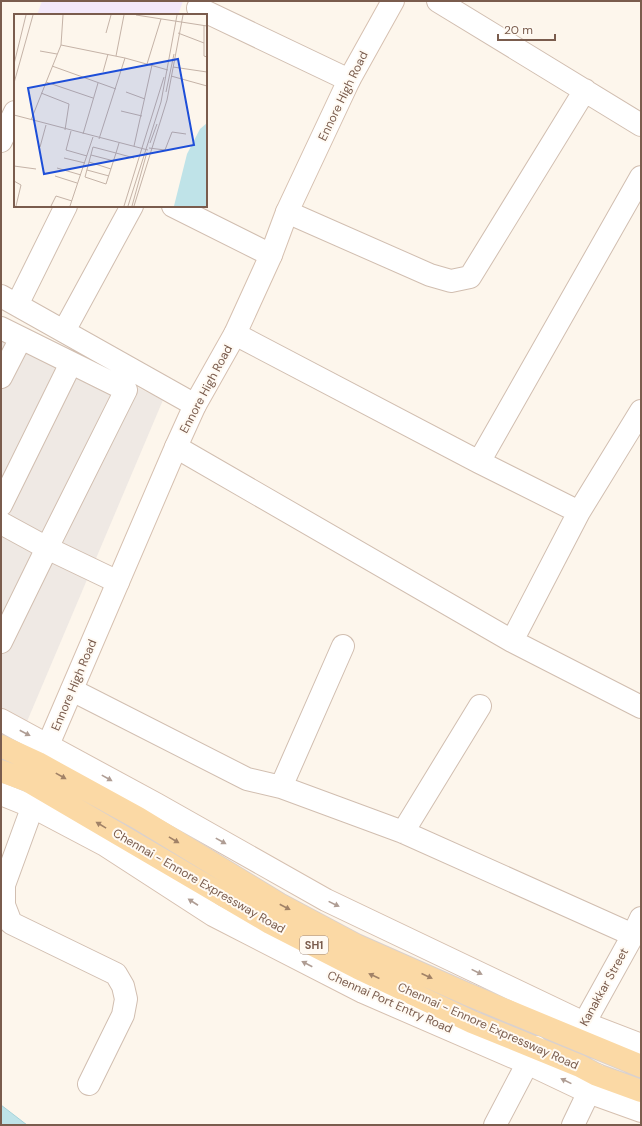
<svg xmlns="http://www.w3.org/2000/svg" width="642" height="1126" viewBox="0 0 642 1126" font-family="'DM Sans',sans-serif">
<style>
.industrial{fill:#efe9e4}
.education{fill:#f3e8fa}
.water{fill:#bfe3e8;stroke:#a5d3da}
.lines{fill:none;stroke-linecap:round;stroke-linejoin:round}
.street-casing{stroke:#d1beb0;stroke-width:24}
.secondary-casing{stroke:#d6c0b0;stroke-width:24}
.primary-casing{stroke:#dad1cd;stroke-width:24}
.street{stroke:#fff;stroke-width:22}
.secondary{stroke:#fff;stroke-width:22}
.primary{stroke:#fbd9a5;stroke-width:22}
.oneway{fill:#af9d94}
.oneway2{fill:#a18267}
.labels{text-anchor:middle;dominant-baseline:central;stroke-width:4;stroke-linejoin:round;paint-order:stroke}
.shield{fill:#fffaf3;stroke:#a28b7f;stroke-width:1}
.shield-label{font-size:11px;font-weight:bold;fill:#7a5c4d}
.street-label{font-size:12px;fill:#7a5c4d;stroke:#fffaf3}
.inset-road{fill:none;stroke:#c5b3a7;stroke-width:1}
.view{fill:#1d4ed8;fill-opacity:0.15;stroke:#1d4ed8;stroke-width:2}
.inset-edge{fill:none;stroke:#7a5c4d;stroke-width:2}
</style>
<rect width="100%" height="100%" fill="#fdf6ec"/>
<path class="industrial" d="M1 319 163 400 1 783Z"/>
<path class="education" d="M42 1H183L178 15H37Z"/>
<path class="water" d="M1 1105 27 1125H1Z"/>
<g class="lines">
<g class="street-casing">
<path id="street" d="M438 1 641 125
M198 8 349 80
M1 141 15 112
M173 206 271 255
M287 212 430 275 451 281 470 277 585 90
M1 296 195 405
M17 305 66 206
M1 328 126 390 47 548 118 582
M64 331 132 206
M235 334 479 462 579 512
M1 377 21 338
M176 447 512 641 641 707
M479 462 641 177
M1 505 71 363
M1 523 47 548 1 642
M512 641 579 512 641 411
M72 690 247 779 281 787 403 832 633 935
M281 787 343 646
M39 789 4 885V905L11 923 116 974 123 986 126 999 123 1015 89 1084
M403 832 480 706
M576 1038 633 935 641 918
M495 1125 536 1047
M573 1125 597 1075"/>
</g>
<g class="secondary-casing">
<path id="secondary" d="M1 720 156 804 326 900 584 1023 641 1045
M29 780 48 745 176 447 195 405 235 334 271 255 287 212 349 80 393 1
M1 794 33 807 105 845 213 915 363 992 527 1063 588 1092 641 1111"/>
</g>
<g class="primary-casing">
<path id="primary" d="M1 746 38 763 138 818 279 904 356 945 467 994 641 1066
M1 771 28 781 270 923 358 968 472 1022 580 1066 597 1075 641 1091"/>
</g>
<use href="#street" class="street"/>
<use href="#secondary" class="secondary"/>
<use href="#primary" class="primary"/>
</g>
<defs><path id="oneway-solid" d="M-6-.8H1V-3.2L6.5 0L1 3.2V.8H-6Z"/></defs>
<g class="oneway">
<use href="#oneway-solid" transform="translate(25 733) rotate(28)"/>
<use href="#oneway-solid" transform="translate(107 778) rotate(29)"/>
<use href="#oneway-solid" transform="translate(221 841) rotate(29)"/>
<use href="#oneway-solid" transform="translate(193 902) rotate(-147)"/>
<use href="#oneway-solid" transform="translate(334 904) rotate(26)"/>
<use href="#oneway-solid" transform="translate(307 964) rotate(-153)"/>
<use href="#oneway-solid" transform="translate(477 972) rotate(26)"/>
<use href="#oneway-solid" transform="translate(566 1081) rotate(-154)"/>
</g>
<g class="oneway2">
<use href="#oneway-solid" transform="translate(61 776) rotate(29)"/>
<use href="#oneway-solid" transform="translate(101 825) rotate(-149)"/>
<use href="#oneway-solid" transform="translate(174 840) rotate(31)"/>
<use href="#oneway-solid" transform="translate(285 907) rotate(28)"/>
<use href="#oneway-solid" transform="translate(374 976) rotate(-155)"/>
<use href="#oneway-solid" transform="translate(427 976) rotate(24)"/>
</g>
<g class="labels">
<rect class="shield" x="300" y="936" width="28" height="18" rx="3"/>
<g class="shield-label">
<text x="314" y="945">SH1</text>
</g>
<g class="street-label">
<text transform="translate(343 96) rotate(-64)">Ennore High Road</text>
<text transform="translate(206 389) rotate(-62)">Ennore High Road</text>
<text transform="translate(74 685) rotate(-67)">Ennore High Road</text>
<text transform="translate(199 881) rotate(30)">Chennai - Ennore Expressway Road</text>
<text transform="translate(604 987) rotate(-61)">Kanakkar Street</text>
<text transform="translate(390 1002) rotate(24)">Chennai Port Entry Road</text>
<text transform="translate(488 1026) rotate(24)">Chennai - Ennore Expressway Road</text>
</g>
</g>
<g transform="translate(14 14)">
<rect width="193" height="193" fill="#fdf6ec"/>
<path d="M193 109V192H160L173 140 186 115Z" fill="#bfe3e8"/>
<path class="inset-road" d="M122 1 193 12M190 11V42L193 43M92 19 97 1M164 19 190 29M47 31 111 44 154 56M26 37 43 40M102 42 110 1M0 50 12 1M133 50 147 5M38 52 102 75M159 53 193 58M89 58 94 40M157 62 193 72M32 68 79 84M0 69 19 1M112 78 131 85M152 78 160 40M27 79 55 90 51 116M107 97 128 102M0 101 134 136M17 106 47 31 49 1M57 117 52 136 73 142M69 120 84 69M85 125 111 44M105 129 102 139 79 133 71 163 92 170 102 139 120 144M136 129 143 110M120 132 138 51M26 133 32 111M135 134 151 136 158 118 172 120M77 141 100 147M50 144 71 149M75 148 97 155M0 152 22 155M43 154 67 161M73 156 95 162M41 162 63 169M0 167 7 171 2 192M37 192 42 182 58 187M56 192 79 123M110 192 150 63M114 192 147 88 163 1M118 192 133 138M120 192 153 86 169 1"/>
<path class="view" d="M164 45 180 131 30 160 14 74Z"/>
<rect width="193" height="193" class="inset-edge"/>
</g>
<rect width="642" height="1126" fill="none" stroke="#7a5c4d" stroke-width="4"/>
<path d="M498 34v6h57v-6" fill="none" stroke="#7a5c4d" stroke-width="2"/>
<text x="504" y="34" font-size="12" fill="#7a5c4d" stroke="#fffaf3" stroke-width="3" paint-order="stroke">20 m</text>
</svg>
